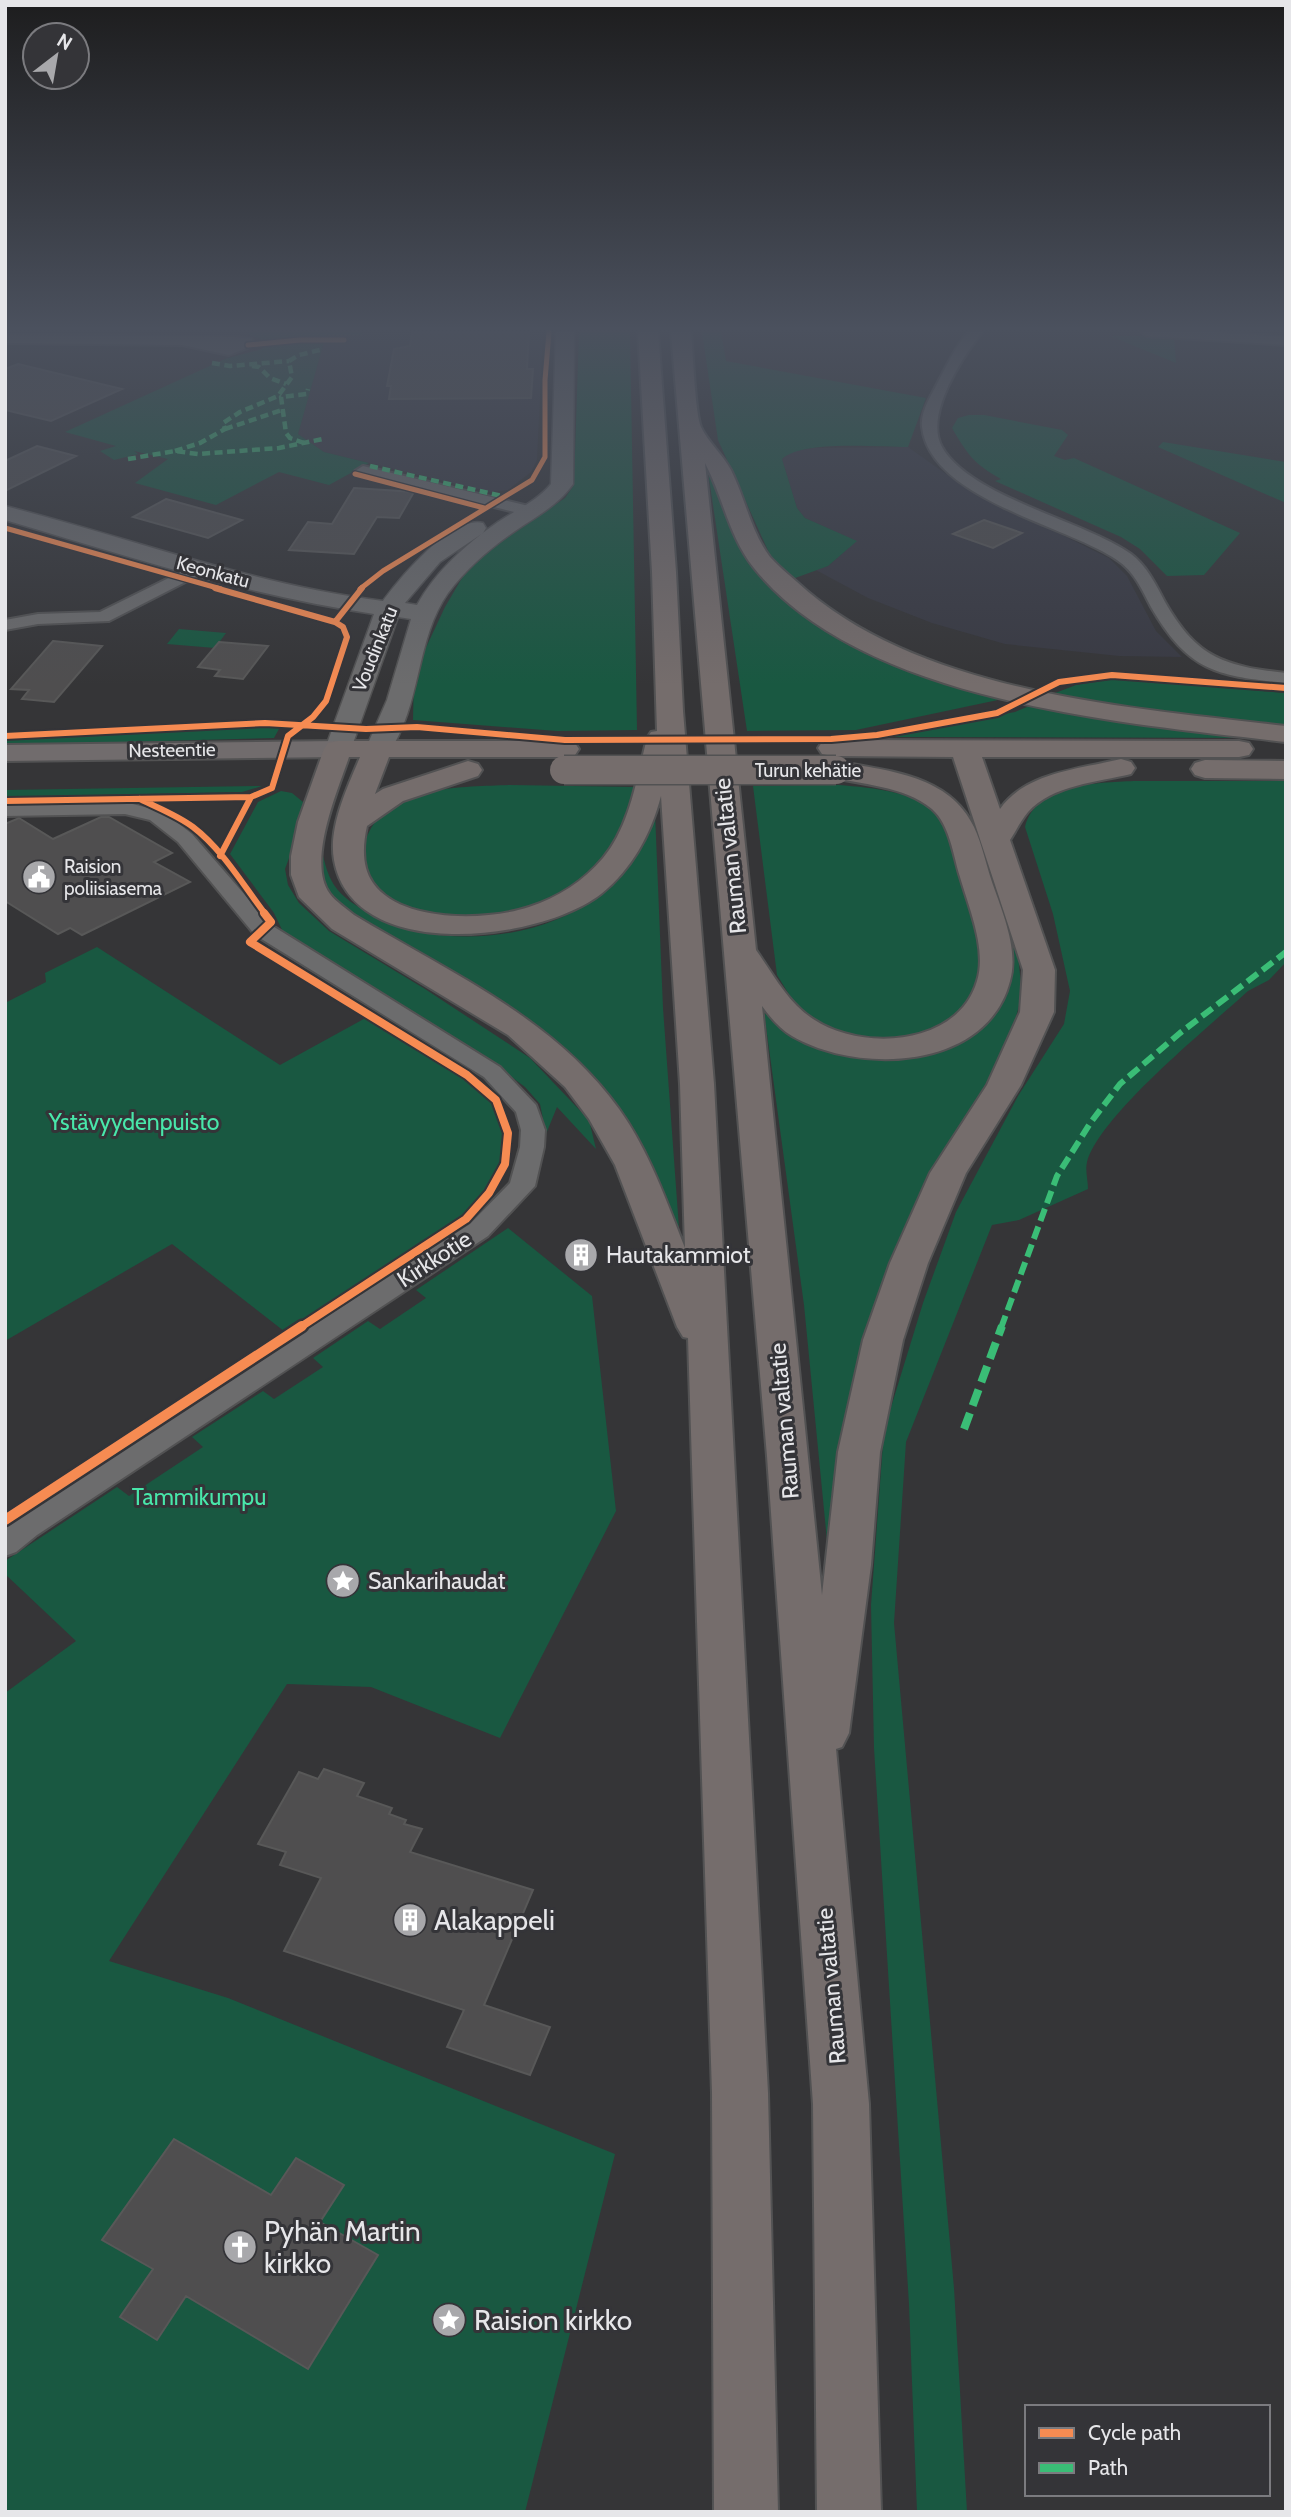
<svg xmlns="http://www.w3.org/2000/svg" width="1291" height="2517" viewBox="0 0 1291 2517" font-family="Cabin,sans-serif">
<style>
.built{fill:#393a43}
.green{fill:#195841}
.building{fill:#4f4e4f;stroke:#585858;stroke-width:2}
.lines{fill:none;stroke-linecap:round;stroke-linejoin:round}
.street-casing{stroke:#525253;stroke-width:4}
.secondary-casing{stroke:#525253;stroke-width:3}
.primary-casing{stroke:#525253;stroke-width:4}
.highway-casing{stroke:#525253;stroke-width:4}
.street{fill:#6c6c6d;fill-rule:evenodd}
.secondary{fill:#6c6c6d;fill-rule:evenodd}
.primary{fill:#716c6d;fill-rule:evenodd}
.highway{fill:#756d6c;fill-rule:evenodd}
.highway-bridge-casing{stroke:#525253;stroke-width:31;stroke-linecap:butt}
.highway-bridge{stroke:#756d6c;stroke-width:28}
.quiet-far2{stroke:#3abd76;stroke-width:4.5;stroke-dasharray:8 4.5;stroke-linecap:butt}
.quiet-far1{stroke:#3abd76;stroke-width:6;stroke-dasharray:13 6;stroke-linecap:butt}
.quiet{stroke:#3abd76;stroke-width:8;stroke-dasharray:17 8;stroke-linecap:butt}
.cycleway-far3-casing{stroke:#343438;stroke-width:8}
.cycleway-far2-casing{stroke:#343438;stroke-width:10}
.cycleway-far1-casing{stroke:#343438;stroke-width:12}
.cycleway-casing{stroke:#343438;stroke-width:15}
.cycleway-far3{stroke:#f68b52;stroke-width:5}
.cycleway-far2{stroke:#f68b52;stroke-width:6}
.cycleway-far1{stroke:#f68b52;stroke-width:8}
.cycleway{stroke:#f68b52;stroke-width:10}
.labels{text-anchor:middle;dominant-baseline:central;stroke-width:6;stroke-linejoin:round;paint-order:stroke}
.far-street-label{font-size:19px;fill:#e6e6e9;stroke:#343438}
.far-poi-label{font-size:19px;fill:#e6e6e9;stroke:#343438;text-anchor:start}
.street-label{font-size:23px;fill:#e6e6e9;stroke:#343438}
.park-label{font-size:23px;fill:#48e7aa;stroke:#343438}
.poi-label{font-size:23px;fill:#e6e6e9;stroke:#343438;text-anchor:start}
.near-poi-label{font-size:28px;fill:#e6e6e9;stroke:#343438;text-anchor:start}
</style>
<rect width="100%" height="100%" fill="#353537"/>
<path class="built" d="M362 332H543L537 460 531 472 508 490 490 492 324 452 298 434 326 335H362Z
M908 447 963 486 1109 558 1127 576 1156 631 1182 657 1119 656 1005 644 932 623 868 598 814 569 828 566 856 541 805 518 797 508 782 459 789 452 813 448Z"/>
<path class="green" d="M251 332H362V335H326L298 434 324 452 369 463 329 485 279 472 216 505 135 483 168 459 134 451 138 454 114 460 100 451 116 446 65 432 225 359 262 349 261 339 246 334Z
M579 332H630L637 730 557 731 413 720 414 673 445 607 466 571 491 549 565 498 574 485Z
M702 332H721L726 361 926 398 908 447C879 447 802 440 782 459L797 508 805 518 857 541 828 566 787 581 770 555 718 440Z
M1110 336H1174L1176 363Z
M969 415H984L1062 430 1068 435 1054 456 1065 460 1074 458 1240 533 1204 575 1167 576 1140 549 1121 537 995 481 1001 479C974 464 967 454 952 428L958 418Z
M1163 442 1286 462V503L1158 447Z
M708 472H713L751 560 771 587 800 609 1012 697 856 730 747 731Z
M179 629 226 633 215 648 167 644Z
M1114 679 1286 693V728L1247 725 1050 695 1076 685Z
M1034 704 1284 738 880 737 1015 712Z
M280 727 274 738 5 745V738L135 731Z
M1134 781H1286V962L1269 980 1248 991C1209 1027 1100 1115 1087 1162 1085 1170 1088 1181 1088 1189L1019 1220 992 1225 906 1442 894 1623 954 2288 967 2512H917L909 2304 874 1748 871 1605 884 1430 923 1303 956 1212 1018 1096 1064 1024 1070 991 1053 914 1025 827C1036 783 1096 783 1134 781Z
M509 785 636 787C625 821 612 860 582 883 576 888 566 892 559 895 507 921 436 933 386 897 374 889 365 871 362 857 360 847 365 841 369 832 393 785 464 787 509 785Z
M838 785C876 788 915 791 943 818L984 961 982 988 951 1023 905 1041 841 1035 813 1021 795 1004 777 975 753 786Z
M262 786 242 792 5 797V790Z
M281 791 292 793 303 802 301 826 285 869 288 885 299 903 329 931 425 989 530 1058 589 1120 596 1149 557 1107 546 1134 540 1104 525 1087 488 1059 285 936 274 913 230 854 258 802Z
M655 813 663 1008 680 1242 609 1102 326 902 311 858 320 844C324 858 326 873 334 885 343 898 356 906 371 914 436 950 539 942 598 896 621 879 640 838 655 813Z
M991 878 1018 955 1022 994 1011 1036 987 1082 935 1166 830 1571 804 1305 764 1012 775 1023 799 1036 869 1057 996 1009C1021 971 999 920 991 878Z
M97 947 280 1065 371 1015C454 1067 574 1113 466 1219L289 1335 172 1244 5 1341V1003L46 982 45 973Z
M508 1228 592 1296 616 1511 500 1738 371 1687 287 1684 109 1961 228 1998 615 2154 525 2512H5V1693L76 1641 5 1574V1561L117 1487 129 1496 203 1447 192 1437 263 1391 274 1399 323 1367 313 1358 368 1321 380 1329 426 1298 416 1290Z"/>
<path class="building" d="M412 332H529L527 369H533L531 398 389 399 391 386H387L394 349 410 346Z
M18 364 122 389 51 421 5 410V369Z
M37 446 76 456 5 491V461Z
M354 488 414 492 399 518 377 517 354 554 289 550 308 522 332 524Z
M166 499 184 504 242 520 208 538 133 517Z
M984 520 1022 533 993 548 953 534Z
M53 641 102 646 54 702 22 699 29 690 11 689Z
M219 642 268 646 243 679 215 676 220 670 198 667Z
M101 817H109L172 853 154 862 190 882 82 935 70 928 58 934 5 901V824L19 818 53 839Z
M324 1769 364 1783 357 1796 392 1808 389 1814 406 1820 404 1824 422 1829 410 1852 533 1890 484 2005 550 2027 530 2075 447 2047 464 2010 284 1951 321 1878 280 1865 286 1852 258 1844 299 1772 318 1779Z
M174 2139 271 2195 296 2158 344 2185 320 2222 378 2255 308 2369 186 2296 157 2340 120 2317 153 2269 102 2240Z"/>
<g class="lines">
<g class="street-casing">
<path id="street" d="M968 332H982C962 358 924 415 942 447 970 497 1085 521 1131 554 1147 566 1156 585 1165 602 1197 658 1224 666 1286 673V683C1216 676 1188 671 1151 607 1142 590 1134 571 1117 560 1066 525 930 499 922 427 920 412 932 394 938 382 947 365 955 347 968 332Z
M1141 332H1213L1286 337V345L1147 336Z
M5 335 235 337 252 339 255 345 229 355 182 345 5 343Z
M363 466 537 508 539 511 531 516 358 474 355 471Z
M197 564 205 569 203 573 109 621 38 624 5 630V620L38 614 100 612Z
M125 802 164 812 192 834 271 925 500 1067 536 1105 545 1130 544 1147 535 1186 488 1236 37 1535 16 1552 5 1556V1527L15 1519 470 1224 510 1183 520 1147 521 1130 516 1112 484 1077 255 935 178 842 150 820 125 814 5 816V804Z"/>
</g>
<g class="secondary-casing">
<path id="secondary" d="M556 332H574L573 484C557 506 537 516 515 531 490 548 466 569 448 593 415 640 422 705 388 754L379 756 370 754 366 748 387 700 411 619 398 617 351 749 347 755 338 757 329 755 325 749 374 614C249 596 127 556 5 520V506C131 538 253 585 383 601 400 578 452 515 483 523L486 528 483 533 440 562 405 603 417 605C436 571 466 544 498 522 516 510 537 501 551 484Z"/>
</g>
<g class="primary-casing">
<path id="primary" d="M338 741 348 743 352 749 348 755 338 757 5 761V745Z"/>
</g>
<g class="highway-casing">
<path id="highway" d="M638 332H658L676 572 683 711 714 1084 768 2093 778 2512H714L712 2093 688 1338 683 1337 677 1327 615 1165 589 1119 565 1087 508 1035 332 929 299 897 291 875V856L298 822 324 749 328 743 338 741H565L575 743 579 749 575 755 565 757H389L375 794 383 789 468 761 478 764 482 770 478 776 403 801 367 826C363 844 361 866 373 883 401 923 487 921 529 907 557 898 584 881 603 858 630 826 637 777 647 738L651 732 657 731 652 572ZM349 757H360C348 786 328 827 334 860 352 964 539 942 601 894 632 869 651 834 661 796L680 1084 685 1248C666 1200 649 1151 619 1109 554 1018 447 971 354 915 346 908 336 902 330 894 306 863 338 790 349 757Z
M671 332H691C693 352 695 413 701 427 708 442 723 455 731 470 745 498 751 532 770 557 778 566 788 574 797 582 917 693 1130 708 1286 726V742C1124 723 863 703 754 568 729 537 723 497 705 463L756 950C773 974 788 1003 813 1019 862 1052 958 1046 977 981 987 950 969 908 960 877 953 855 950 825 932 809 903 785 861 785 826 776L822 770 826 764 836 761C886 771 949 774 974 827 982 844 986 864 992 882 1002 911 1019 950 1010 981 987 1070 859 1075 792 1036 780 1029 770 1017 762 1006L822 1595 838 1452 863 1340 890 1263 930 1173 987 1085 1020 1012 1023 970 953 757 832 756 822 754 818 748 822 742 832 740 1239 741 1249 743 1253 749 1249 755 1239 757H982L1000 809C1026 772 1080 769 1121 759L1131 762 1135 768 1131 774C1098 782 1052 785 1028 812 1021 820 1016 831 1010 840L1055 970 1054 1012 1021 1085 966 1173 928 1263 903 1340 880 1452 871 1565 849 1733 842 1747 836 1749 869 2104 881 2512H817L813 2104 767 1456Z
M1205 760 1286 761V779L1205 778 1195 775 1191 769 1195 763Z"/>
</g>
<use href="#street" class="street"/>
<use href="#secondary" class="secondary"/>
<use href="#primary" class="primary"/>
<use href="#highway" class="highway"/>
<g class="highway-bridge-casing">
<path id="highway-bridge" d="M564 770H836"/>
</g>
<use href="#highway-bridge" class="highway-bridge"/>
<path class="quiet-far2" d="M212 363 230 366 289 361
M252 366 259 367 270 378 286 384
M225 429 282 410
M304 443 290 438 286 433 281 397 307 394 308 389
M175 451 200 443 225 429 223 423 240 412 278 396 292 377 289 361 299 355 324 349
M128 459 175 451 198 454 279 448 323 439
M370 466 506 497"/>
<path class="quiet-far1" d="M1001 1328 1057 1176 1091 1122 1120 1084 1180 1033 1286 952"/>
<path class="quiet" d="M964 1429 1002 1326"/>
<g class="cycleway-far3-casing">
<path id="cycleway-far3" d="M248 345 300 340H344
M355 474 484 508
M5 528 221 589
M360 589 383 571 532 480 545 457V380L549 332"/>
</g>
<g class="cycleway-far2-casing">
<path id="cycleway-far2" d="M215 588 335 622
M5 736 265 723 366 729 417 727 565 740 831 739 877 735 997 713 1059 682 1112 675 1286 688
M140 799C158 808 177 815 193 827 223 850 243 885 266 915
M5 801 251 797
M220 856 251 797 272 788 288 736 313 717 326 701 347 637 343 627 335 622 362 588"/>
</g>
<g class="cycleway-far1-casing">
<path id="cycleway-far1" d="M264 913 271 922 250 942 467 1075 496 1100 508 1133 505 1164 489 1193 466 1219 299 1328"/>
</g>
<g class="cycleway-casing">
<path id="cycleway" d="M5 1520 302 1326"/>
</g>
<use href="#cycleway-far3" class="cycleway-far3"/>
<use href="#cycleway-far2" class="cycleway-far2"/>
<use href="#cycleway-far1" class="cycleway-far1"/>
<use href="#cycleway" class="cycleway"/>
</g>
<linearGradient id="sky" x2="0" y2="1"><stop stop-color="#1d1d1e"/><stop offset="0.48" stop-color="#4b515e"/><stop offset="1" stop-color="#4b515e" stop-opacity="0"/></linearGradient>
<rect width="1291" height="685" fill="url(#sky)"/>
<defs>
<g id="civic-disc" transform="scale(1.75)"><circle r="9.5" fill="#a8a8ab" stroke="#343438"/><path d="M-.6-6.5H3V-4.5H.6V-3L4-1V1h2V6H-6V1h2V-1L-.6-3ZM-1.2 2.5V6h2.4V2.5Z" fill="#fff"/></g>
<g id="building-disc" transform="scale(1.75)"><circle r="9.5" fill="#a8a8ab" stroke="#343438"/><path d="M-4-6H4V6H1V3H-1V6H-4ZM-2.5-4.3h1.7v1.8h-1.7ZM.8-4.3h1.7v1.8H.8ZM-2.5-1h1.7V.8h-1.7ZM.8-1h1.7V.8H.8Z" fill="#fff"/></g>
<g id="sight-disc" transform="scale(1.75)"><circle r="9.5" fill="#a8a8ab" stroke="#343438"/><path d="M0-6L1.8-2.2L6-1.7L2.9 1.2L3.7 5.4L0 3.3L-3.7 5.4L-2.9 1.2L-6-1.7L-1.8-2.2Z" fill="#fff"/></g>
<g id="church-disc" transform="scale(1.75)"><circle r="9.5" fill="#a8a8ab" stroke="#343438"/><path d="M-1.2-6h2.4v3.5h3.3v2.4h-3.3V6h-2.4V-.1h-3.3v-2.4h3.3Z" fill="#fff"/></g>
</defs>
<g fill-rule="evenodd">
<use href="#civic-disc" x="39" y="877"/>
<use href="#building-disc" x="581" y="1255"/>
<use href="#sight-disc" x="343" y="1581"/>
<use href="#building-disc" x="410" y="1920"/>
<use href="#church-disc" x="240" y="2247"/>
<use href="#sight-disc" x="449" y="2320"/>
</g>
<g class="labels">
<g class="far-street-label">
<text transform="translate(213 572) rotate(15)">Keonkatu</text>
<text transform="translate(375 649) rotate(-68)">Voudinkatu</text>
<text transform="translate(172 750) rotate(-1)">Nesteentie</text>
<text x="808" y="770">Turun kehätie</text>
</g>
<g class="far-poi-label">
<text x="64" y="866">Raision<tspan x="64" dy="22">poliisiasema</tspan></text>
</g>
<g class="street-label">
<text transform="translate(730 856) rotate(-96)">Rauman valtatie</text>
<text transform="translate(434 1259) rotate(-33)">Kirkkotie</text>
<text transform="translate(784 1421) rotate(-95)">Rauman valtatie</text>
<text transform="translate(831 1986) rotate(-95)">Rauman valtatie</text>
</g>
<g class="park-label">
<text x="134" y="1122">Ystävyydenpuisto</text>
<text x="199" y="1497">Tammikumpu</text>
</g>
<g class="poi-label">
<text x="606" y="1255">Hautakammiot</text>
<text x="368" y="1581">Sankarihaudat</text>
</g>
<g class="near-poi-label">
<text x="434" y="1920">Alakappeli</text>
<text x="264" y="2231">Pyhän Martin<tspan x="264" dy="32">kirkko</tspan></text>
<text x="474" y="2320">Raision kirkko</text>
</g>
</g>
<rect width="1291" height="2517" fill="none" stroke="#e6e6e9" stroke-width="14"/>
<rect x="1025" y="2405" width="245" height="91" fill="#343438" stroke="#7b7b7f" stroke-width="2"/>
<rect x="1039" y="2428" width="35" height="10" fill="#f68b52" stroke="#7b7b7f" stroke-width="2"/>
<text x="1088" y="2440" font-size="21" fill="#e6e6e9">Cycle path</text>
<rect x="1039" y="2463" width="35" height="10" fill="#3abd76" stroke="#7b7b7f" stroke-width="2"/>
<text x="1088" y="2475" font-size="21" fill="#e6e6e9">Path</text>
<g transform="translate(56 56) rotate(31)"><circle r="33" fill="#343438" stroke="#7b7b7f" stroke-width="2"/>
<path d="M0-5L12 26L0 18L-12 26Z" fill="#a8a8ab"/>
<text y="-10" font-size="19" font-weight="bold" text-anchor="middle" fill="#e6e6e9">N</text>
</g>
</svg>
